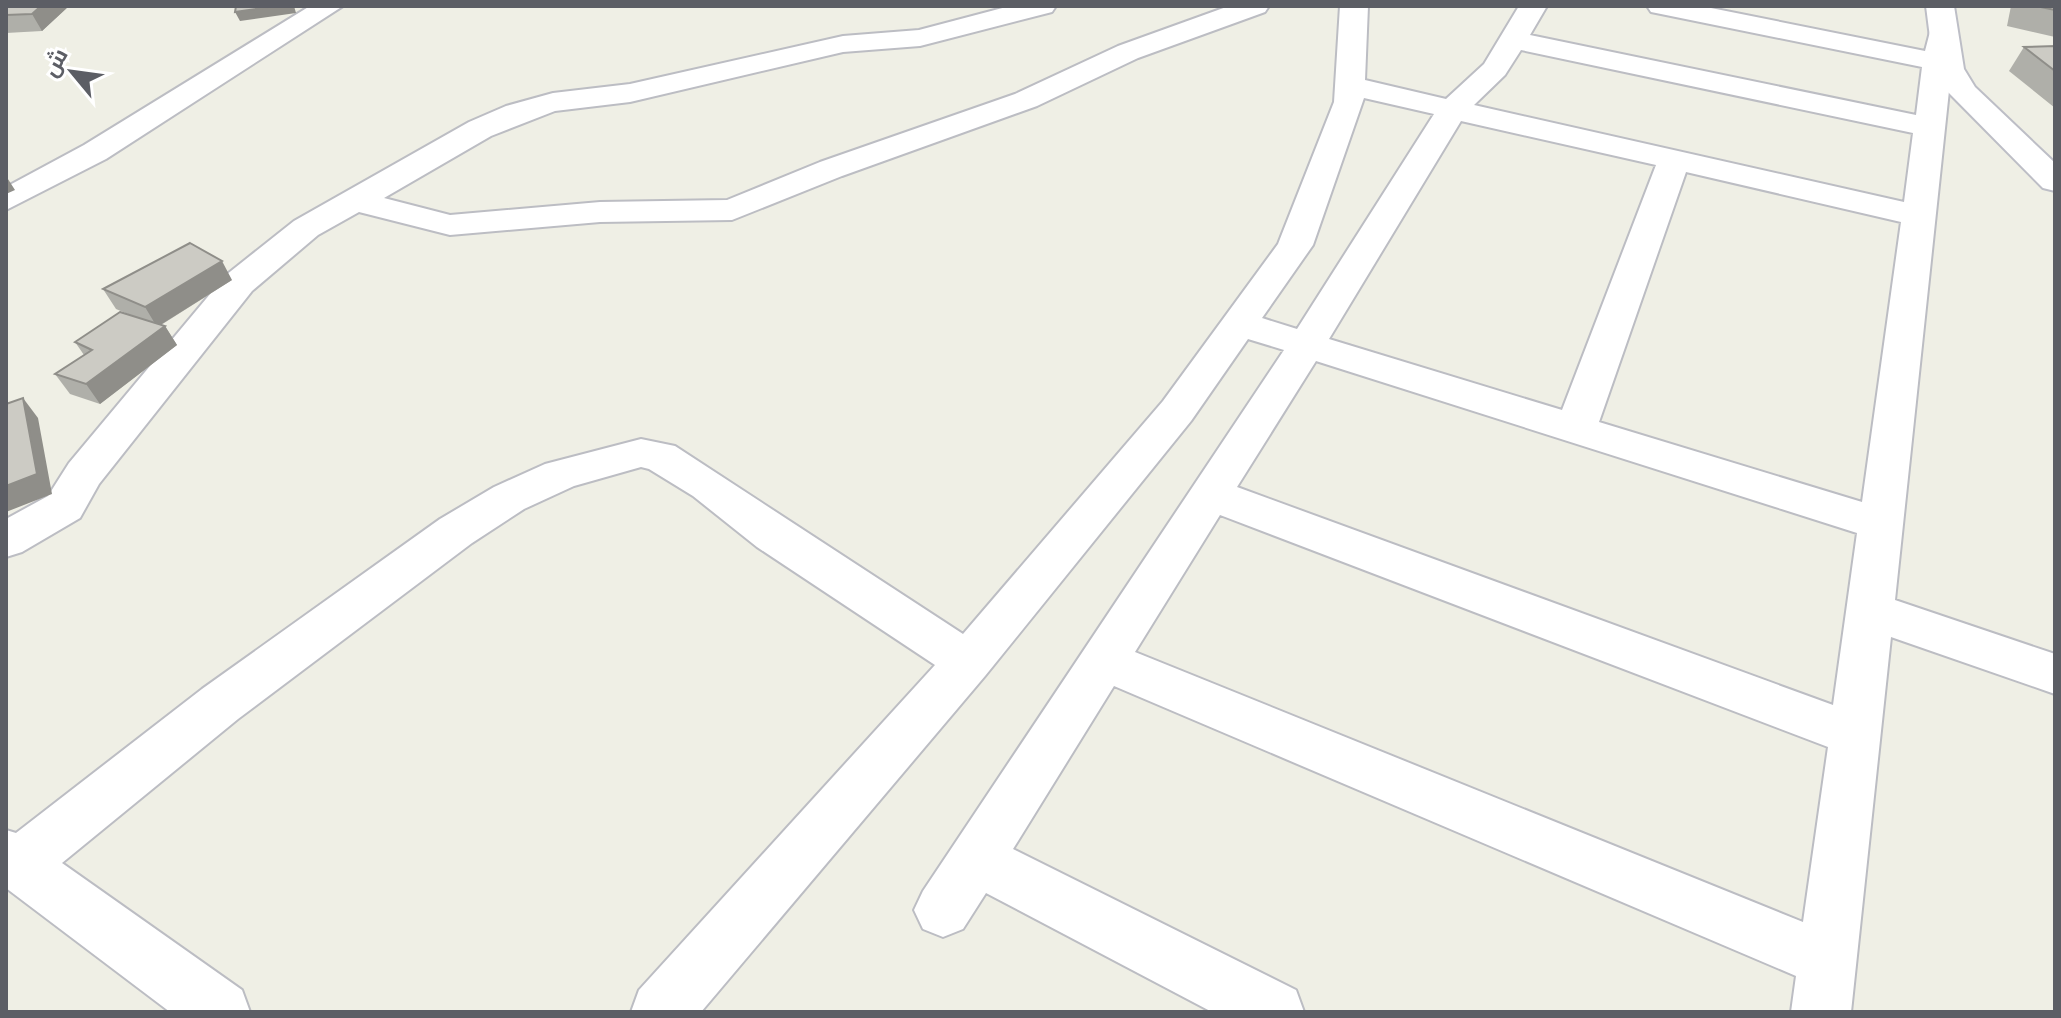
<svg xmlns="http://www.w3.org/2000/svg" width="2061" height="1018" viewBox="0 0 2061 1018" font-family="'Varela Round',Cairo,sans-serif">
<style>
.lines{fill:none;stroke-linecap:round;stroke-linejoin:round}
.street-casing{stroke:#bcbdc3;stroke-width:4}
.secondary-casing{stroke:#bdbec6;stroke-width:4}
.street{fill:#fff;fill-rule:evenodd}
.secondary{fill:#fff;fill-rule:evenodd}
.wall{fill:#afafa9}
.shaded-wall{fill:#8f8e89}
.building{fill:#cccbc4;stroke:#8f8e89;stroke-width:2}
</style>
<rect width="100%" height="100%" fill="#efefe5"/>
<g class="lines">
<g class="street-casing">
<path id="street" d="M310 6H343L106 159 6 210V187L84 145Z
M1010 6H1056L1052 12 920 46 843 52 630 102 555 111 491 136 384 198 450 215 600 202 727 200 820 162 1015 94 1118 46 1229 6H1269L1265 12 1138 58 1037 106 842 176 732 220 600 222 450 235 359 212 318 235 252 291 99 484 80 518 22 552 6 557V519L48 496 69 463 226 275 294 221 469 122 506 106 553 93 630 84 843 36 919 30Z
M1340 6H1368L1365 80 1446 99 1484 64 1519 6H1547L1530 35 1916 115 1922 67 1661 14 1651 12 1647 6H1701L1925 51 1931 28H1951L1955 34 1895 600 2055 654V694L1891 637 1851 1012H1791L1796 976 1114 686 1013 849 1296 990 1304 1012H1212L986 893 963 929 943 937 923 929 914 910 923 891 1284 350 1248 339 1191 421 985 676 701 1012H631L639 990 935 665 757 547 693 496 649 469 641 467 574 486 524 509 472 543 238 719 62 863 242 990 250 1012H170L6 888V830L16 833 202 689 440 519 494 487 545 464 641 439 675 446 963 634 1163 401 1278 244 1334 102ZM1521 50 1913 133 1904 202 1474 105 1505 75ZM1364 98 1434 114 1297 329 1262 318 1313 245ZM1461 121 1656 165 1562 410 1329 339ZM1686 172 1901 222 1862 502 1599 422ZM1316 361 1857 533 1833 705 1237 487ZM1220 515 1828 747 1803 922 1135 652Z"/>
</g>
<g class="secondary-casing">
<path id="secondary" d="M1926 6H1954L1964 69 1975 87 2055 163V191L2043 188 1948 92 1934 69Z"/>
</g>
<use href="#street" class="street"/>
<use href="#secondary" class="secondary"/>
</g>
<path class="wall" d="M6 6H69L42 31 6 33Z
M2011 6H2055V37L2007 26Z
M2055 46V108L2009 71 2024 47Z
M232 280 161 325 165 326 177 345 100 404 70 394 55 374 84 355 75 342 135 317 116 309 103 289Z"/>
<path class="shaded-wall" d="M41 6H69L42 31 32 14Z
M276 6H294L296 13 240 21 235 12Z
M6 176 15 190 6 194Z
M222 261 232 280 157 327 145 307Z
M165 326 177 345 100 404 86 384Z
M23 398 38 418 52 494 6 512V486Z"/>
<path class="building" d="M6 6H41L32 14 6 15Z
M236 6H276L235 12Z
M2036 6H2055V10Z
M2055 46V71L2024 47Z
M190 243 222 261 145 307 103 289Z
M120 312 165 326 86 384 55 374 92 350 75 342Z
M23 398 37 474 6 486V404Z"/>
<rect width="2061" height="1018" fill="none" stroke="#5c5e65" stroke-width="16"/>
<g transform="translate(72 72) rotate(299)" stroke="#ffffff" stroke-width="6" paint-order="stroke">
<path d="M0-6L14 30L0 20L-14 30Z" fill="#5c5e65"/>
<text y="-12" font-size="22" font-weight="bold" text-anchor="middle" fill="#5c5e65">ش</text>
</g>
</svg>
